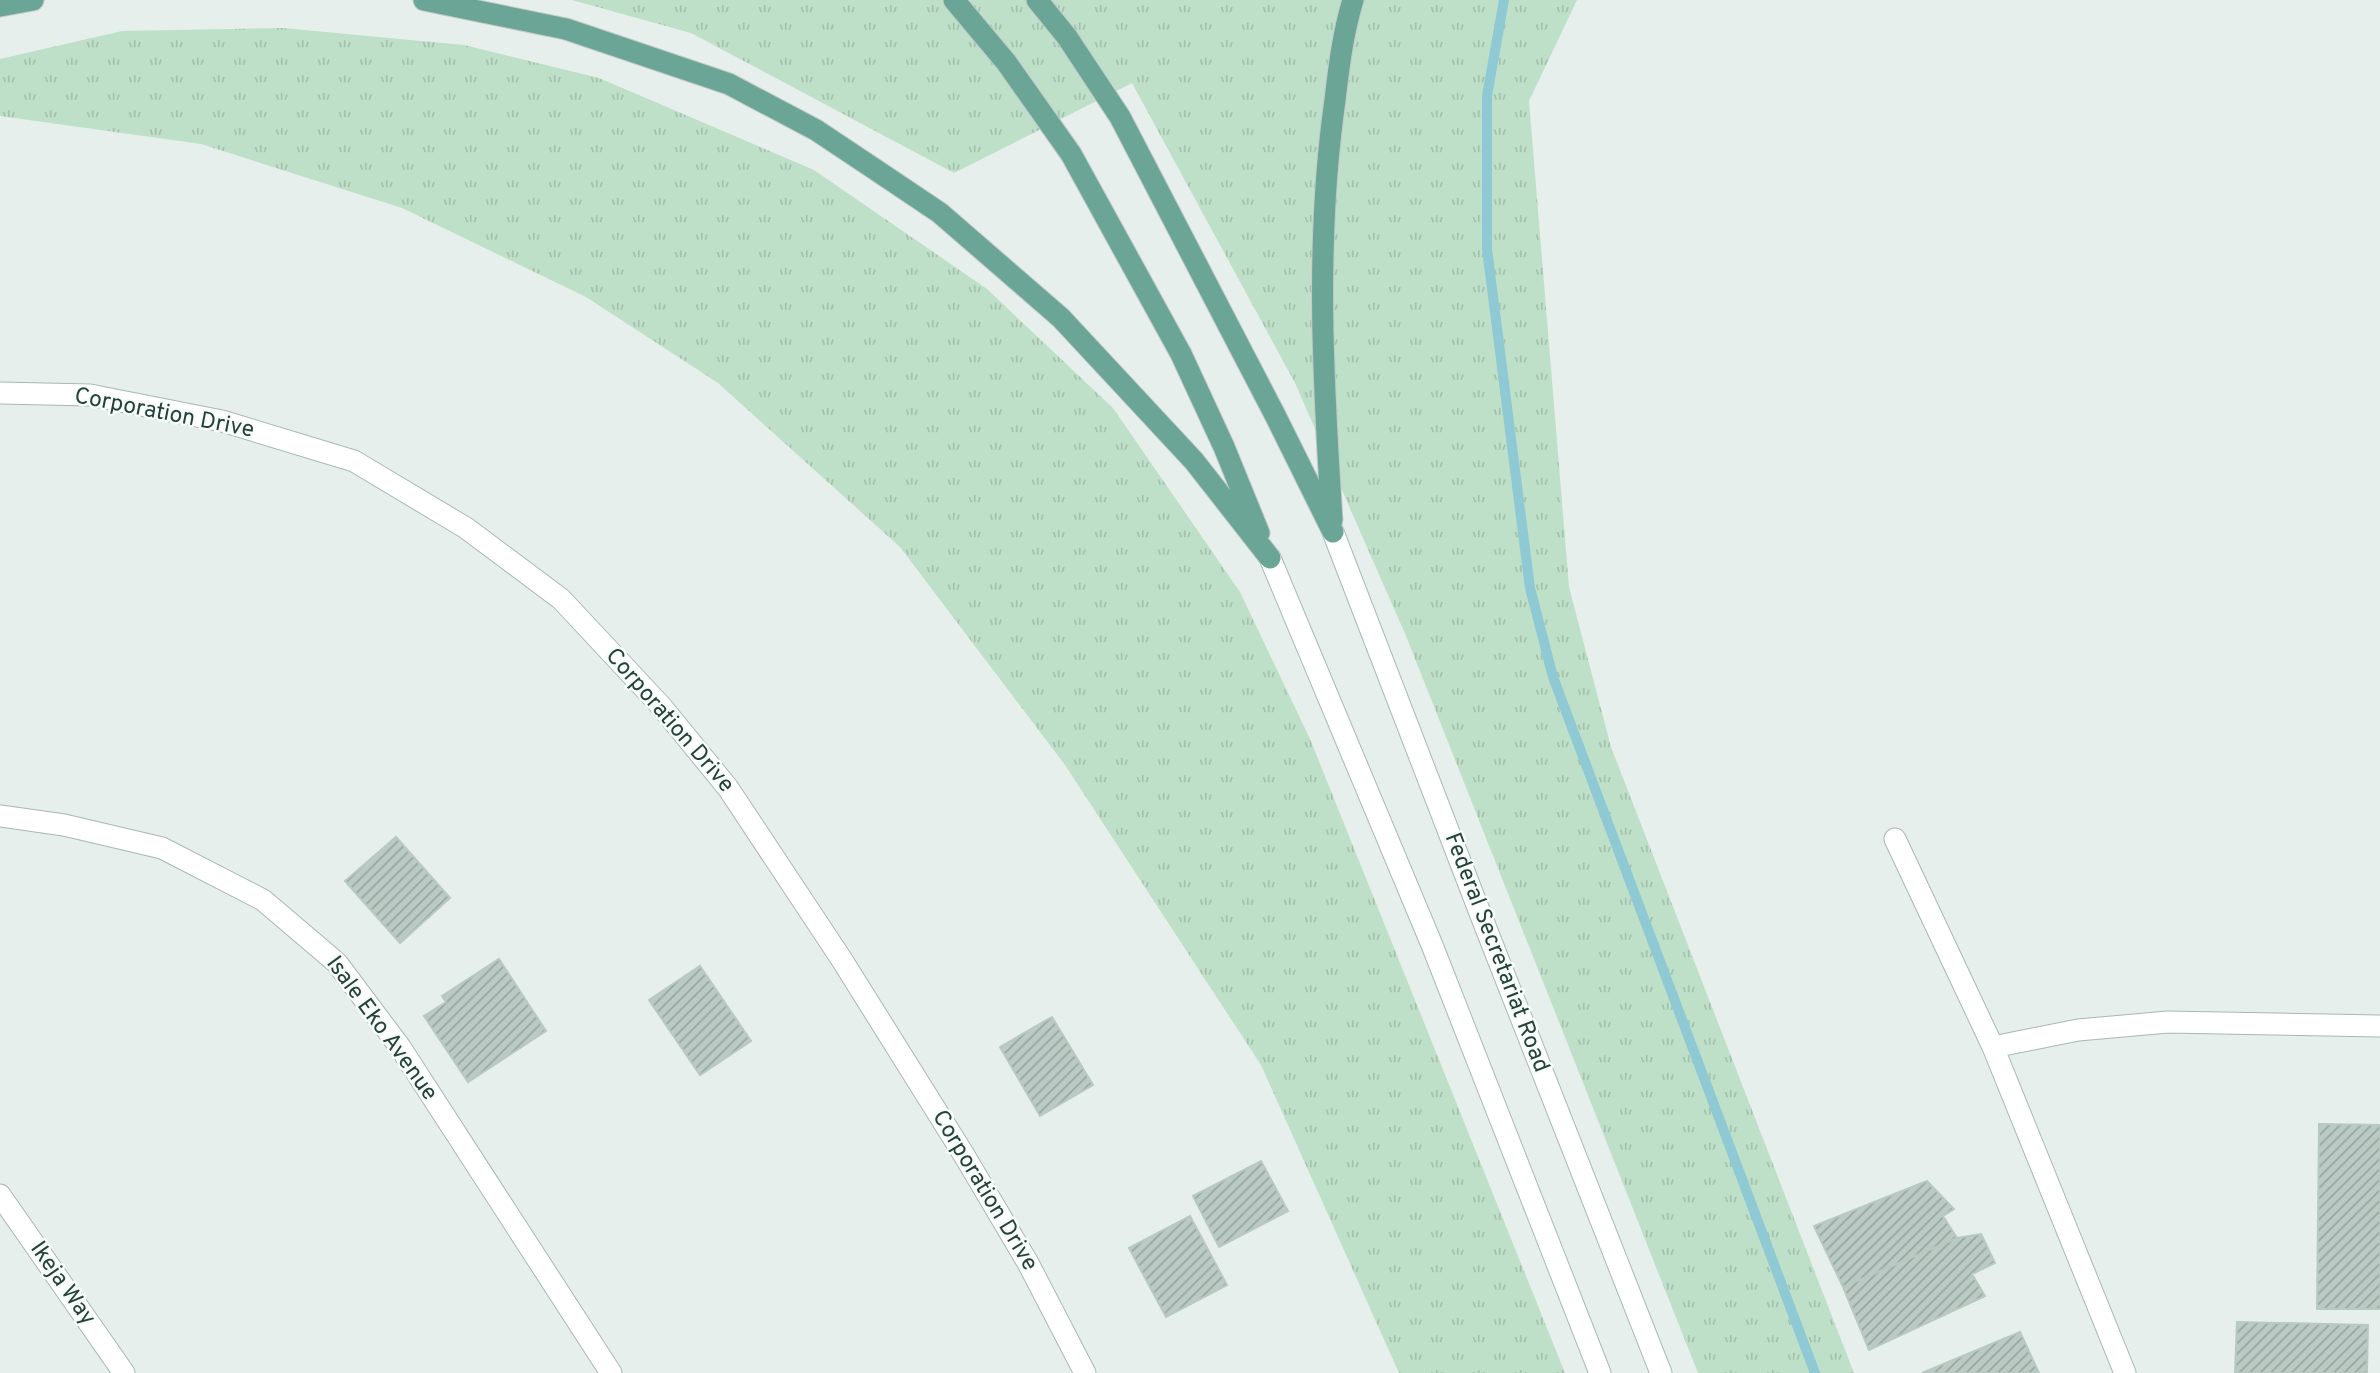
<svg xmlns="http://www.w3.org/2000/svg" width="2380" height="1373" viewBox="0 0 2380 1373" font-family="Overpass,sans-serif">
<style>
.grass{fill:url(#grass-tufts)}
.lines{fill:none;stroke-linecap:round;stroke-linejoin:round}
.stream{stroke:#8ec9d4;stroke-width:10}
.building{fill:url(#building-hatch);stroke:#b8c9c2;stroke-width:2}
.street-casing{stroke:#a8b8b2;stroke-width:23}
.secondary-casing{stroke:#a4bbb3;stroke-width:23}
.primary-casing{stroke:#c2cac8;stroke-width:23}
.street{stroke:#fff;stroke-width:21}
.secondary{stroke:#fff;stroke-width:21}
.primary{stroke:#6aa596;stroke-width:21}
.labels{text-anchor:middle;dominant-baseline:central;stroke-width:5;stroke-linejoin:round;paint-order:stroke}
.street-label{font-size:23px;fill:#24423a;stroke:#f7fbf9}
</style>
<defs>
<pattern id="grass-tufts" width="24" height="20" patternUnits="userSpaceOnUse" patternTransform="scale(1.75)"><rect width="24" height="20" fill="#bfe0c8"/><path d="M3 7l-1-3M5 7V3M7 7l1-3M15 17l-1-3M17 17v-4M19 17l1-3" fill="none" stroke="#a4c1ad"/></pattern>
<pattern id="building-hatch" width="6" height="6" patternUnits="userSpaceOnUse" patternTransform="scale(1.75)"><rect width="6" height="6" fill="#bbcac4"/><path d="M-1 1l2-2M0 6l6-6M5 7l2-2" fill="none" stroke="#98a6a0"/></pattern>
</defs>
<rect width="100%" height="100%" fill="#e6efeb"/>
<path class="grass" d="M572 0H1577L1529 101 1569 587 1611 747 1854 1373H1698L1406 636 1295 383 1132 83 954 173 691 33Z
M283 28 464 45 599 78 814 170 987 289 1113 408 1240 592 1310 739 1565 1373H1399L1261 1065 1065 765 900 547 718 383 586 297 402 208 201 144 0 116V59L122 31Z"/>
<g class="lines">
<path class="stream" d="M1504 0 1487 96V249L1530 588 1553 677 1815 1373"/>
</g>
<path class="building" d="M396 837 450 898 400 943 345 881Z
M499 959 546 1031 468 1082 424 1016 446 1002 442 996Z
M700 966 751 1041 700 1075 649 1000Z
M1052 1017 1093 1085 1040 1116 1000 1047Z
M2319 1124 2380 1125V1309H2317Z
M1261 1161 1288 1211 1219 1247 1193 1196Z
M1927 1181 1954 1209 1943 1216 1957 1238 1843 1287 1814 1226Z
M1190 1216 1227 1285 1166 1317 1129 1248Z
M1981 1234 1995 1263 1972 1274 1985 1296 1869 1350 1843 1287 1957 1238Z
M2237 1322 2368 1325 2367 1373H2235Z
M2020 1332 2039 1373H1922Z"/>
<g class="lines">
<g class="street-casing">
<path id="street" d="M0 393 90 395 222 421 354 461 466 528 561 599 661 706 728 788 842 960 964 1155 1028 1263 1085 1373
M0 816 64 825 162 848 263 900 337 963 400 1047 611 1373
M1895 839 1993 1047 2125 1373
M1993 1047 2078 1030 2168 1022 2380 1026
M0 1195 124 1373"/>
</g>
<g class="secondary-casing">
<path id="secondary" d="M1333 532 1487 931 1661 1373
M1270 558 1432 945 1600 1373"/>
</g>
<g class="primary-casing">
<path id="primary" d="M424 0 566 29 729 84 816 130 876 170 940 213 1061 318 1194 461 1270 558
M954 0 1006 62 1071 154 1181 354 1224 447 1259 533
M1037 0 1067 37 1120 117 1276 417 1333 532
M0 6 33 0
M1332 520C1323 380 1315 240 1335 100 1339 66 1343 33 1353 0"/>
</g>
<use href="#street" class="street"/>
<use href="#secondary" class="secondary"/>
<use href="#primary" class="primary"/>
</g>
<g class="labels">
<g class="street-label">
<text transform="translate(164 414) rotate(11)">Corporation Drive</text>
<text transform="translate(669 721) rotate(49)">Corporation Drive</text>
<text transform="translate(1496 953) rotate(69)">Federal Secretariat Road</text>
<text transform="translate(381 1029) rotate(54)">Isale Eko Avenue</text>
<text transform="translate(984 1191) rotate(59)">Corporation Drive</text>
<text transform="translate(62 1284) rotate(55)">Ikeja Way</text>
</g>
</g>
</svg>
